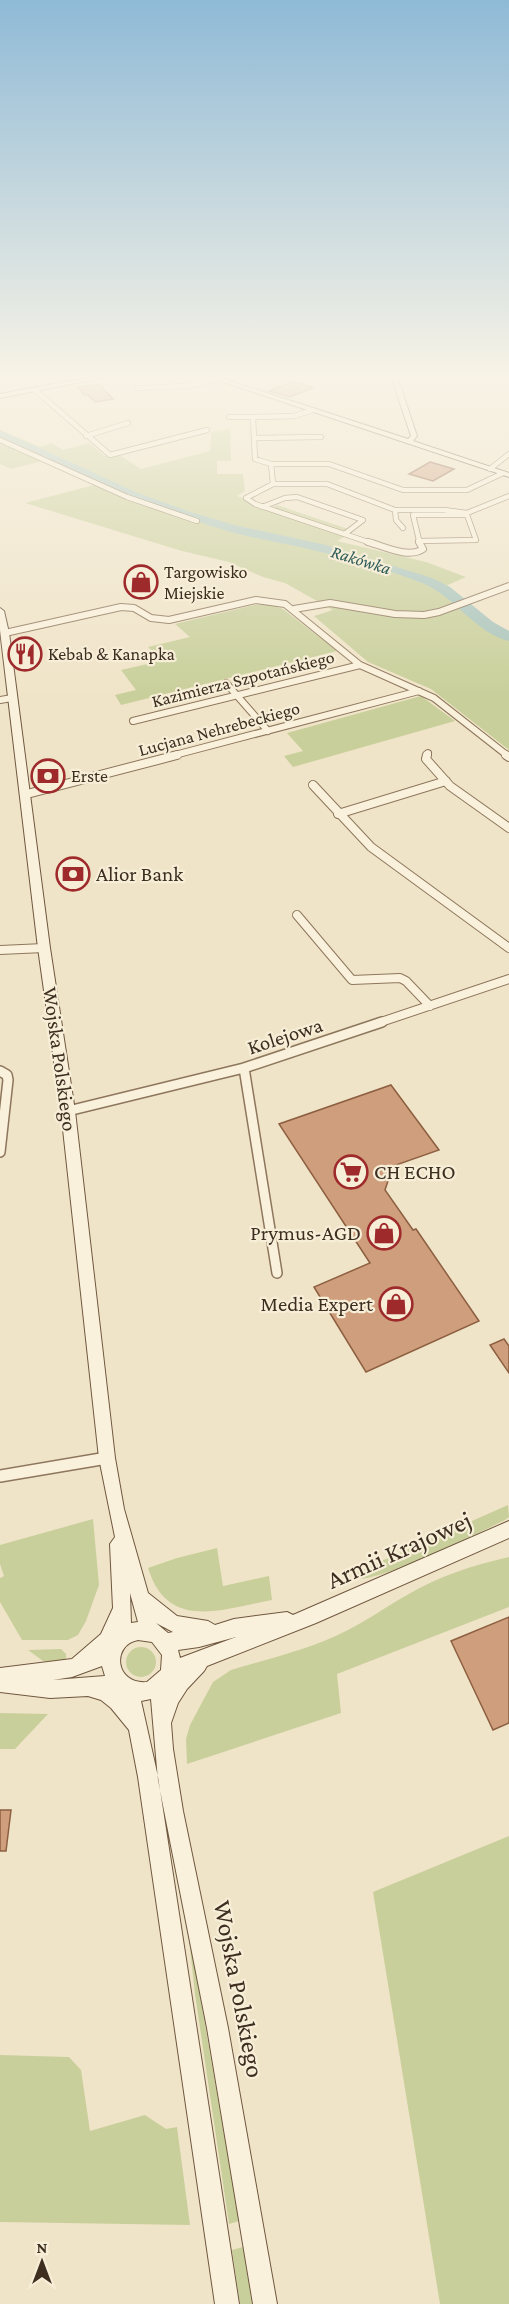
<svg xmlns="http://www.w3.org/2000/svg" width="509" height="2304" viewBox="0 0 509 2304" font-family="'Crimson Pro',serif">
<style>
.green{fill:#c9cf9b}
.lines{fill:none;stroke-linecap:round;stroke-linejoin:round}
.river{fill:#a9c4bc;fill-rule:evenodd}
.building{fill:#cf9f7d;stroke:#8d5f41;stroke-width:1.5}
.street-far4-casing{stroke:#8d765c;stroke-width:6}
.street-far3-casing{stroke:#8d765c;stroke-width:8}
.street-far2-casing{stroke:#8d765c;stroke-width:10}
.street-far1-casing{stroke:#8d765c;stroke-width:12}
.street-casing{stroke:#8d765c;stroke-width:14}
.secondary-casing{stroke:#6f573f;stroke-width:2}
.street-far4{stroke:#faf1dc;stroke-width:4.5}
.street-far3{stroke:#faf1dc;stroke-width:6}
.street-far2{stroke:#faf1dc;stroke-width:8}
.street-far1{stroke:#faf1dc;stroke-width:9}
.street{stroke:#faf1dc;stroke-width:11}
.secondary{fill:#faf1dc;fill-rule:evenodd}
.labels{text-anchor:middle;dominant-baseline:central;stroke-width:4.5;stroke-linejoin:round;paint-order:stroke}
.far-water-label{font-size:18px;font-style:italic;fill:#2f5d5a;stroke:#f7eed8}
.far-poi-label{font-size:18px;fill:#3d2e20;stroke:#f7eed8;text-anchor:start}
.far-street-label{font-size:18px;fill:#3d2e20;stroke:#f7eed8}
.poi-label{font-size:21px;fill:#3d2e20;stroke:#f7eed8;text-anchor:start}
.street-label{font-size:21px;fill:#3d2e20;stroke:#f7eed8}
.near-street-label{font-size:26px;fill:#3d2e20;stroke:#f7eed8}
</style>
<rect width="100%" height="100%" fill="#f0e4c8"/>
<path class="green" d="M230 429 231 461H217V474H243L245 491 237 496 271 508 277 505 354 531 337 541 426 562 466 577 441 588 488 625 509 637V750L431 689 368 662 314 616 333 610 285 583 263 577 229 562 182 551 25 503 94 485 43 461 11 469 0 464V430L40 447 52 443 63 450 89 443 105 456H121L141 469 210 451 211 432Z
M269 604 283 609 337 651 121 705 115 695 136 690 121 670 161 661 148 647 190 637 175 624 254 605Z
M421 696 455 721 293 767 284 756 303 751 287 733Z
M508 1505 509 1517 505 1520C482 1531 371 1587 353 1578L352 1574Z
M93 1519 99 1585 86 1621 78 1635 68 1640H22L0 1602V1578L4 1576 0 1564V1545Z
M217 1548 223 1586 269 1576 272 1600C222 1609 168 1632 148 1568L177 1558Z
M509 1557V1607L337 1674 341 1713 187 1764 186 1739 190 1725 213 1682 231 1670C271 1658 311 1649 348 1630 368 1620 387 1606 407 1595 439 1576 473 1565 509 1557Z
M126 1662a15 15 0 1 1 30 0a15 15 0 1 1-30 0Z
M61 1649 66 1654V1662L43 1661 28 1650Z
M0 1713 48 1714 15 1749H0Z
M509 1836V2304H440L373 1892Z
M187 1920 239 2221 229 2224 195 1994Z
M0 2055 69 2057 81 2070 90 2131 145 2115 166 2129 177 2127 190 2225 0 2222Z
M243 2247 252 2304H240L232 2250Z"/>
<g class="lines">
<path class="river" d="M0 430 138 493 190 512 234 525 326 545 432 578 450 587 493 622 509 631V641C475 633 455 596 422 583 389 570 352 559 317 551 286 543 254 539 224 530 146 506 74 471 0 437Z"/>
</g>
<path class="building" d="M294 381 313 388 290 397 269 391Z
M98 384 101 386 113 399 95 402 88 395H84L78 387Z
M430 462 454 469 433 481 409 474Z
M80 867 85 877 66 882 61 872Z
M391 1085 439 1150 393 1166 385 1190 413 1230 416 1229 479 1321 366 1372 314 1287 370 1263 279 1124Z
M504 1339 509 1346V1373L490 1345Z
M509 1617V1723L493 1730 451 1641Z
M0 1810H11L6 1851H0Z"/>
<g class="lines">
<g class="street-far4-casing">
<path id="street-far4" d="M137 388 188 386 218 379
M35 390 110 455 207 430
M229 417H253
M86 436 128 423
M254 438 321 437
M0 440 127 497 197 521
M271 464 255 459 253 417 294 416 313 410
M490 469 509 454
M273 484 271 464H329L403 490H467L503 473
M262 507 285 498 297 497 363 520 346 533
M395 510 396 520 403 528
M467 513 509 496
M418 541 476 540 467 515
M374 544 255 504 246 498 273 484H327L395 510H444L467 513
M420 544 413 515H467V513"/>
</g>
<g class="street-far3-casing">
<path id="street-far3" d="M368 542C384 546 408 559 423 549L419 542
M294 609 330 603 395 614 424 615 439 612 509 586
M5 633 121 607 134 608 151 618 169 620 256 600 285 604 360 665 434 698 508 756
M226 683 268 731
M0 700 12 698
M133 721 360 665
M171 756 419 691
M427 756 428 753"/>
</g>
<g class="street-far2-casing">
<path id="street-far2" d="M427 755 426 759 450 786 509 828
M506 755 509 757
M313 785 371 847 509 948
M27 794 177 755
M338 814 446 781
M297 915 352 980 400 978 406 981 430 1006
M0 950 44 948
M378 1023 509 979"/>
</g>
<g class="street-far1-casing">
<path id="street-far1" d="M244 1068 277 1273
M0 1071 7 1075 8 1080 0 1152
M68 1111 244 1068 382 1022"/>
</g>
<g class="street-casing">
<path id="street" d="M0 1476 107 1458"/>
</g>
<g class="secondary-casing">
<path id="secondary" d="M113 373H128L0 398V394Z
M209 373H216L224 379 408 439 411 436 390 373H396L417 436 413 441 509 473V477L220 381Z
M0 608 4 611 9 633 50 948 75 1111 115 1458 124 1509 148 1593 177 1616 208 1621 215 1625 234 1619 287 1612 293 1615 509 1521V1538L316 1623 207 1666 204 1671 187 1689 178 1703 171 1723 173 1749 183 1811 228 2028 277 2304H253L207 2028 158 1780 151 1699 141 1701 158 1777 239 2304H215L138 1777 129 1730 111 1708 101 1700 88 1696 50 1698 0 1692V1668L72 1659 101 1634 113 1608 110 1544 115 1537 99 1458 61 1111 38 948 0 630ZM130 1593 138 1622 131 1623ZM156 1623 173 1632 168 1633ZM236 1637 180 1658 178 1650 199 1647ZM138 1640 152 1642 162 1655 161 1670 147 1682C115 1685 111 1645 138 1640ZM102 1666 105 1676 53 1680 72 1677Z"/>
</g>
<use href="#street-far4" class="street-far4"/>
<use href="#street-far3" class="street-far3"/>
<use href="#street-far2" class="street-far2"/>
<use href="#street-far1" class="street-far1"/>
<use href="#street" class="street"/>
<use href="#secondary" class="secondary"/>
</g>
<linearGradient id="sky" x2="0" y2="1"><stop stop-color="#8fbad6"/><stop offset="0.54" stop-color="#f8f3e6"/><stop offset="1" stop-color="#f8f3e6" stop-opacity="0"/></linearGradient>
<rect width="509" height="696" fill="url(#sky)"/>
<defs>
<g id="shop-ring" transform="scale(1.725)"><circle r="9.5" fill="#f7eed8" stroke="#9e2a2b" stroke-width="1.5"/><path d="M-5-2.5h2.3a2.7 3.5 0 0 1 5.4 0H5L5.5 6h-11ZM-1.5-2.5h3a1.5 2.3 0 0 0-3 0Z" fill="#9e2a2b"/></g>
<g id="restaurant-ring" transform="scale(1.725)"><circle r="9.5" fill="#f7eed8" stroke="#9e2a2b" stroke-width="1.5"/><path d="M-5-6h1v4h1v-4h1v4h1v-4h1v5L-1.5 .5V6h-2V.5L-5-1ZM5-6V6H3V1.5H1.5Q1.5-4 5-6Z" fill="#9e2a2b"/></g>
<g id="bank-ring" transform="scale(1.725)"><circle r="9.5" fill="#f7eed8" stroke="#9e2a2b" stroke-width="1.5"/><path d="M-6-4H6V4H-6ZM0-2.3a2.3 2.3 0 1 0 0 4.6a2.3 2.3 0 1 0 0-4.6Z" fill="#9e2a2b"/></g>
<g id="supermarket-ring" transform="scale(1.725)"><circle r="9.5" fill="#f7eed8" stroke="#9e2a2b" stroke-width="1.5"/><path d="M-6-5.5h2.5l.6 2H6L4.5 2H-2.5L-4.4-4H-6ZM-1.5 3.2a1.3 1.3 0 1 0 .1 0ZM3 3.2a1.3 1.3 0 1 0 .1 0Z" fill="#9e2a2b"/></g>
</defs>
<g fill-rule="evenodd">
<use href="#shop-ring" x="141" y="582"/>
<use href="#restaurant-ring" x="25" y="654"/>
<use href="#bank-ring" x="48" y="776"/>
<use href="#bank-ring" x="73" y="874"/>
<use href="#supermarket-ring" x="351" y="1172"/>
<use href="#shop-ring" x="384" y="1233"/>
<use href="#shop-ring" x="396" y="1304"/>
</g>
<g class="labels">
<g class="far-water-label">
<text transform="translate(361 560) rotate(17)">Rakówka</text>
</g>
<g class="far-poi-label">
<text x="164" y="572">Targowisko<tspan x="164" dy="21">Miejskie</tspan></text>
<text x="48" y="654">Kebab &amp; Kanapka</text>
<text x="71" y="776">Erste</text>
</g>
<g class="far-street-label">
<text transform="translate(243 679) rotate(-14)">Kazimierza Szpotańskiego</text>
<text transform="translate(219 729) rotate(-15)">Lucjana Nehrebeckiego</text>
</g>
<g class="poi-label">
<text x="96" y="874">Alior Bank</text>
<text x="374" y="1172">CH ECHO</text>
<text x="361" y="1233" text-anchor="end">Prymus-AGD</text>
<text x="373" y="1304" text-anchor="end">Media Expert</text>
</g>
<g class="street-label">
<text transform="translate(285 1036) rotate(-18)">Kolejowa</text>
<text transform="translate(60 1059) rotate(82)">Wojska Polskiego</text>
</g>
<g class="near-street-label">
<text transform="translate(399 1550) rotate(-24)">Armii Krajowej</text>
<text transform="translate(239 1989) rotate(79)">Wojska Polskiego</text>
</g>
</g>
<g transform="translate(42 2262)" stroke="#f7eed8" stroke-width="4.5" paint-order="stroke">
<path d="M0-4.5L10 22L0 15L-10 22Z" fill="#3d2e20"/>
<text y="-9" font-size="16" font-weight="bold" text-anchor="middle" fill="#3d2e20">N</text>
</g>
</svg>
